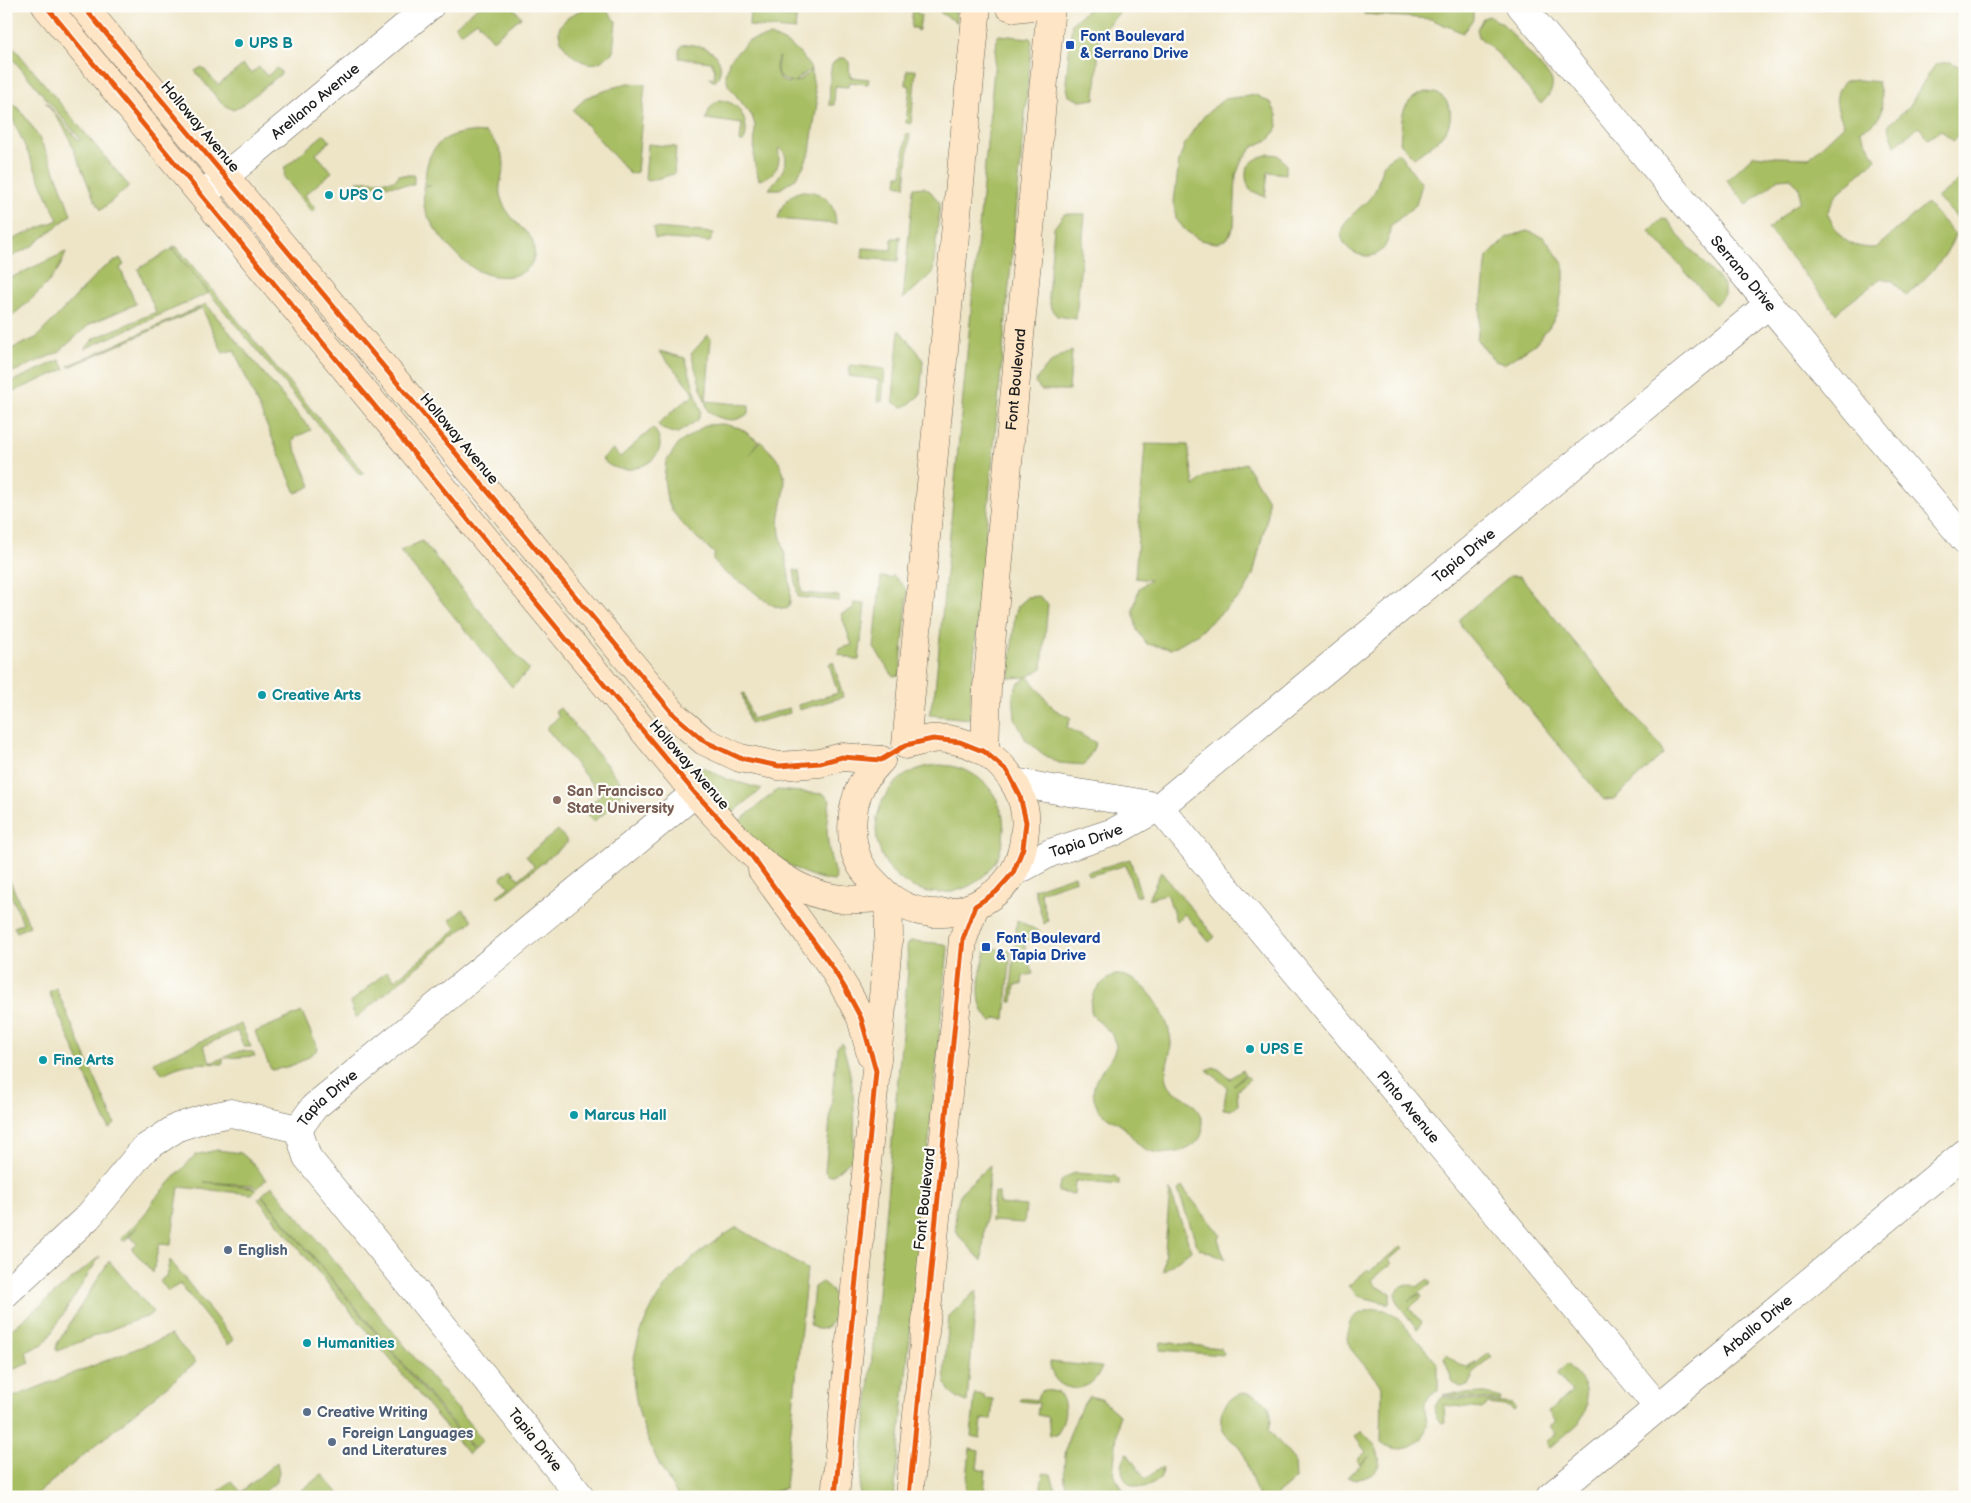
<svg xmlns="http://www.w3.org/2000/svg" width="1971" height="1503" viewBox="0 0 1971 1503" font-family="'Balsamiq Sans',sans-serif">
<style>
.green{fill:#a8be63;stroke:#626d40}
.lines{fill:none;stroke-linecap:round;stroke-linejoin:round}
.street-casing{stroke:#666258;stroke-width:29}
.secondary-casing{stroke:#666258;stroke-width:29}
.street{stroke:#fff;stroke-width:28}
.secondary{stroke:#fde5c5;stroke-width:28}
.cycleway-casing{stroke:#fdfcf7;stroke-width:8}
.cycleway{stroke:#e8590c;stroke-width:5}
.culture-dot{fill:#0f9aa8;stroke:#fdfcf7;stroke-width:2}
.transit-dot{fill:#1a4fb4;stroke:#fdfcf7;stroke-width:2}
.education-dot{fill:#8d6e63;stroke:#fdfcf7;stroke-width:2}
.service-dot{fill:#5c6f8a;stroke:#fdfcf7;stroke-width:2}
.labels{text-anchor:middle;dominant-baseline:central;stroke-width:4.5;stroke-linejoin:round;paint-order:stroke}
.transit-label{font-size:15px;font-weight:bold;fill:#164399;stroke:#fdfcf7;text-anchor:start}
.culture-label{font-size:15px;font-weight:bold;fill:#0d838f;stroke:#fdfcf7;text-anchor:start}
.street-label{font-size:15px;fill:#1c1c1c;stroke:#fdfcf7}
.education-label{font-size:15px;font-weight:bold;fill:#785e54;stroke:#fdfcf7;text-anchor:start}
.service-label{font-size:15px;font-weight:bold;fill:#4e5e75;stroke:#fdfcf7;text-anchor:start}
</style>
<rect width="100%" height="100%" fill="#fdfcf7"/>
<filter id="ink" filterUnits="userSpaceOnUse"><feTurbulence type="fractalNoise" baseFrequency=".02" numOctaves="2"/><feDisplacementMap in="SourceGraphic" scale="10" xChannelSelector="R" yChannelSelector="G"/><feConvolveMatrix kernelMatrix="1 2 1 2 8 2 1 2 1" color-interpolation-filters="sRGB"/></filter>
<filter id="wash" filterUnits="userSpaceOnUse"><feTurbulence type="fractalNoise" baseFrequency=".0096" numOctaves="4" result="noise"/><feDisplacementMap in="SourceGraphic" scale="20" xChannelSelector="R" yChannelSelector="G"/><feGaussianBlur stdDeviation="1.12" result="paint"/><feColorMatrix in="noise" values="0 0 0 0 0 0 0 0 0 0 0 0 0 0 0 0 0 1.4 0 .05"/><feComposite in="paint" operator="in"/></filter>
<g filter="url(#wash)">
<rect width="100%" height="100%" fill="#eee5c7"/>
<path class="green" d="M479 6H512L521 17 493 40 477 21 461 33 455 26Z
M750 6H754V13L793 17 794 10H797L795 30 749 26Z
M913 6H918L917 14 921 15 919 30 917 31V28H911Z
M935 6H955L957 22 942 14Z
M1092 6H1121L1123 9 1100 33 1095 99 1081 101 1069 96 1066 82 1072 23Z
M1363 6H1473V19L1463 33 1431 19 1364 14Z
M587 8 605 9 616 21 613 52C608 56 603 61 597 63 581 67 560 48 559 32 558 21 577 11 587 8Z
M1489 16 1503 24 1551 78C1555 89 1549 95 1541 104L1498 54 1479 37 1477 29 1483 18Z
M999 35 1030 38 1032 41 971 690 970 719 929 715 935 690 997 38Z
M770 36C790 44 799 49 811 69L794 82C774 80 776 70 779 57 772 69 778 87 795 82 801 81 807 74 811 70L817 103 810 152 803 167 795 179 780 189H769C778 177 794 162 781 149H778C782 164 775 176 759 180L754 159 755 125 752 116 728 85 726 75 729 61 748 41Z
M6 38 129 186 101 210 94 199 66 131 45 101 79 141 81 140 6 51Z
M682 45C704 42 731 56 716 81H713L709 78H714L715 69 711 62 679 58V50Z
M839 58H845L849 62 850 77 869 79 868 84 849 82 848 87 835 86 834 105H829C830 97 829 68 833 63 834 62 838 59 839 58Z
M1950 62 1965 69V134L1961 131 1953 141 1941 130 1928 139 1919 127 1895 145 1888 125 1909 107 1924 81 1936 64Z
M243 65 251 73 259 67 267 76 277 68 282 73 240 107 233 110 222 104 195 71 202 67 218 85Z
M907 70H916L911 124 906 123 910 86 906 85Z
M1859 80 1878 82C1881 94 1886 112 1875 122 1871 126 1864 128 1860 130L1876 159 1836 195 1827 213C1840 238 1846 248 1876 248L1927 203 1955 235C1945 261 1927 277 1906 296L1893 281 1881 278 1836 313 1768 229 1799 201 1800 190 1791 178 1778 179 1747 205 1727 180 1754 155 1776 157 1809 158 1844 125C1836 107 1832 99 1844 81Z
M627 83 645 84 637 172 630 174 573 110 587 97Z
M1425 92C1435 92 1443 94 1448 104 1459 129 1432 145 1414 158L1400 143C1403 118 1398 102 1425 92Z
M1256 95 1271 103 1277 115 1278 127 1270 139 1253 147 1242 160 1236 175 1234 226 1227 239 1215 243 1200 240 1186 231 1176 219 1174 202 1179 161 1184 146 1194 129 1205 115 1224 99Z
M6 97C39 123 58 177 71 215L32 246 9 258 6 253V242L58 220 6 104Z
M718 100C736 101 744 112 746 128 746 135 746 139 742 143L740 141 742 124 706 119 710 108Z
M470 132 486 133C497 142 507 157 503 171 501 181 498 189 501 198 505 214 522 227 532 239 544 275 507 283 481 272 460 264 430 228 424 206 423 200 424 192 423 186H431L425 185C425 153 437 135 470 132Z
M324 134 330 141 316 154 332 172 305 195 315 209 312 212 284 177 285 167Z
M906 134H910L905 187 903 185H897L898 175H902Z
M648 144 676 147 674 174 648 181 645 179Z
M1398 152 1422 184 1416 205 1390 226C1389 276 1335 254 1342 229 1346 216 1366 205 1373 194 1379 185 1379 175 1383 165 1386 161 1394 156 1398 152Z
M1269 154 1278 155 1286 164V174L1268 172 1265 197 1250 190C1240 169 1249 160 1269 154Z
M399 175H414V185L361 186 357 181H391L396 179Z
M1965 175V223L1964 224 1937 198Z
M924 187 930 191 940 203 933 273 903 299 913 190 914 188Z
M802 191C824 191 835 203 836 224L778 219C781 205 788 195 802 191Z
M1064 214H1085L1076 319 1057 316 1051 309 1048 295 1054 228Z
M1662 219 1668 220 1678 235 1724 285V295L1715 305 1649 231Z
M653 228H656L714 233 710 242 655 238Z
M1527 231 1544 237 1564 265V280L1558 312 1549 327 1535 344 1504 364 1495 361 1477 340 1487 257 1507 237Z
M899 236H900L898 261 862 258 863 248 891 250 892 238H898Z
M176 246 364 473 360 475 172 248Z
M172 249 209 293 84 349 95 338 156 312 138 269Z
M66 252C58 280 29 300 9 319L6 314V280Z
M120 258 124 265 120 268 136 304 90 324 59 352 6 375V351L36 338 101 270Z
M206 304 311 430 296 437 293 442 311 486 296 493 234 350 223 353 202 308 69 367 68 366Z
M899 330 918 352 923 361 920 395 908 405 903 407 894 403 893 399Z
M708 335 711 338 706 401 749 405V413C746 415 742 418 738 419 730 422 713 417 708 411L691 354Z
M659 351 685 358 701 411 698 420 676 434 662 429 658 424 688 398 689 400 694 393Z
M1072 351 1069 390H1041L1035 383C1042 368 1056 357 1072 351Z
M60 360 65 369 6 395V384Z
M850 365 885 369 882 401H877L879 380 849 376Z
M723 424 740 428 758 441 750 454 760 441C770 451 781 460 784 475 788 494 776 514 780 533 783 549 797 597 787 609 769 608 760 595 746 586 733 577 721 573 713 559L715 554 686 528 673 512 667 500 664 479 666 462 678 444 706 425Z
M653 428C680 459 622 484 602 459L613 449 620 457Z
M1145 444 1188 445 1194 486 1204 477 1245 463 1268 500V514L1253 575 1244 593 1197 634 1171 649 1147 644 1137 630 1133 611 1139 588 1150 580 1135 578Z
M422 541 529 670 512 687 400 551Z
M794 570 799 571 802 593 839 596V601L798 597Z
M893 575 908 591 900 675 893 676 874 648 881 577 891 578Z
M1510 576H1520L1661 747 1663 754 1614 799 1604 800 1462 628 1459 619Z
M1039 596 1048 604 1042 668 1028 677 1054 709 1071 718 1067 727 1096 743 1085 765 1059 763 1043 754 1026 740 1015 719 1013 693 1018 684 1027 677 1009 678 1015 614 1018 606 1028 597Z
M854 603 865 604 859 660H855L838 654 839 649 852 645 841 614 853 609Z
M833 661 843 697 799 710 798 705 838 693 829 664Z
M744 693 752 719 789 708 790 713 750 724 742 694Z
M560 708 623 785C623 802 605 812 593 822L583 810 601 795 546 728 559 717 555 712Z
M876 829a64 64 0 1 1 128 0a64 64 0 1 1-128 0Z
M703 767 726 779 762 789 730 815 696 774Z
M777 790 824 794 830 800C824 830 828 850 836 878L834 881C793 876 766 849 736 824Z
M558 830 568 842 499 898 497 896 509 887 501 877 511 869 519 879 534 866 526 856Z
M1130 859 1141 896H1135L1126 865 1089 876 1087 872Z
M6 872 30 926 17 932 14 927 23 923 6 884Z
M1161 872 1215 937 1209 942 1185 914 1176 921 1168 896 1165 894 1148 899Z
M1075 875 1076 880 1040 892 1048 921 1044 924 1034 889Z
M463 909 472 921 356 1018 350 1003 387 971 395 980 457 929 450 920Z
M1017 920 1040 932 1039 938 1024 942 1033 974 1023 976 1022 985H1015L1013 1002H1010Z
M912 941 945 944 948 948 894 1497H859L908 970 907 945Z
M987 948 1011 950 1005 1020 996 1018 992 1022C971 1006 980 970 987 948Z
M1115 975C1145 973 1169 1016 1171 1042 1172 1055 1162 1070 1168 1083 1172 1092 1180 1094 1188 1100 1199 1107 1206 1124 1201 1136 1192 1155 1159 1157 1143 1148 1134 1142 1130 1132 1122 1126 1109 1117 1097 1115 1094 1098 1089 1075 1113 1065 1116 1045L1111 1033 1092 1015C1087 995 1098 984 1115 975Z
M56 988 115 1124 109 1129 49 992Z
M302 1012 318 1049C301 1063 292 1067 271 1070L255 1032Z
M241 1024 251 1047H244L237 1031 203 1046 211 1063 239 1051 253 1052 255 1056 223 1058V1064C198 1063 185 1062 163 1074L153 1062Z
M842 1043C855 1084 856 1115 853 1158L833 1175H828L825 1172 837 1047Z
M1214 1067 1220 1070 1230 1079 1242 1070 1245 1074 1233 1085 1246 1075 1250 1079 1237 1090 1238 1105 1231 1110 1223 1109 1227 1087 1207 1070Z
M217 1150 241 1153 255 1165 266 1180 257 1189 253 1185 204 1182 252 1187 256 1190 252 1194 179 1187 171 1245 159 1244 153 1273 132 1249 137 1244 130 1236 125 1241 138 1226 123 1241 121 1238 143 1217 154 1200 195 1155Z
M990 1165 982 1261 958 1235 956 1229 955 1211 961 1192Z
M1076 1173 1115 1176 1119 1180V1185L1075 1181 1074 1194 1058 1192C1059 1181 1064 1176 1076 1173Z
M272 1186 483 1440 474 1449 262 1195Z
M1182 1187 1221 1236 1218 1239 1225 1259 1198 1248 1178 1190Z
M1170 1190 1191 1250 1163 1272Z
M994 1192 999 1193V1204L1026 1206 1024 1223 991 1221Z
M262 1196 473 1450 468 1454 258 1199Z
M737 1227 807 1269 785 1488 754 1497H679C655 1462 634 1415 633 1373 633 1342 650 1305 669 1282 688 1259 713 1242 737 1227Z
M1401 1246 1403 1248 1389 1260 1392 1263 1372 1280 1377 1287 1391 1293 1389 1304 1358 1296 1348 1286 1368 1269 1370 1271Z
M100 1256 45 1343 26 1352 30 1363 6 1372V1334Z
M170 1260 234 1340 228 1345 180 1284 168 1291 160 1281 166 1276Z
M109 1261 153 1312 147 1317 130 1322 57 1351 56 1349 57 1344Z
M1428 1279 1432 1283 1409 1301 1420 1294 1422 1297 1409 1308 1422 1323 1417 1329 1398 1304 1395 1295C1400 1285 1407 1281 1417 1287Z
M822 1282C856 1305 824 1343 810 1324L814 1287Z
M977 1290 967 1402C940 1392 944 1377 946 1353 947 1341 948 1329 949 1316Z
M1376 1309 1385 1310 1398 1318 1438 1364V1391L1431 1394 1425 1403C1424 1413 1429 1421 1426 1430 1420 1450 1395 1454 1381 1442L1382 1387 1350 1348C1344 1324 1350 1313 1376 1309Z
M171 1335 196 1362 33 1497H6V1400Z
M1161 1342 1221 1348 1223 1355 1160 1350Z
M1489 1353 1492 1357 1472 1373 1473 1378 1469 1385 1461 1387 1453 1383 1444 1358 1447 1355 1460 1365 1467 1367 1475 1361 1476 1362 1467 1371Z
M1050 1362 1102 1367C1091 1399 1050 1393 1050 1362Z
M1567 1364 1584 1384 1587 1405 1584 1414 1578 1424 1550 1448 1546 1442 1556 1434 1550 1426 1556 1421 1548 1412 1572 1392 1557 1374Z
M1044 1390 1058 1392C1070 1406 1064 1421 1057 1435H1050L1048 1417 1037 1415 1039 1403 1020 1401V1398L1037 1400 1039 1393Z
M975 1392 977 1394 984 1395V1398L993 1399 991 1420 982 1419 980 1438 971 1436Z
M1242 1393C1264 1395 1276 1407 1269 1430L1294 1460 1295 1479 1274 1497H1258L1240 1446C1215 1433 1213 1404 1242 1393Z
M1453 1393C1464 1394 1471 1394 1482 1393 1489 1392 1494 1397 1501 1398L1500 1401 1443 1395Z
M1089 1396 1101 1399 1119 1415 1113 1474 1128 1497H1069L1068 1495C1058 1460 1069 1425 1089 1396Z
M1443 1397 1512 1404 1516 1408 1513 1410 1510 1407 1488 1404 1482 1409 1444 1405 1445 1424C1432 1418 1431 1405 1443 1397Z
M1362 1431C1368 1438 1376 1444 1378 1453 1385 1473 1362 1483 1347 1477L1370 1456 1360 1464 1357 1460 1366 1452 1355 1437Z
M970 1449 979 1451 977 1469 986 1471 984 1492 977 1491 976 1497H965Z
M1127 1453 1145 1479 1162 1467 1161 1478C1137 1500 1111 1479 1127 1453Z
M277 1462 279 1473 275 1483 258 1497H212L231 1481 241 1492Z
M1043 1473 1051 1474 1057 1497H1014V1494L1030 1495 1040 1493Z
M322 1474 342 1497H305L301 1491Z"/>
</g>
<g filter="url(#ink)">
<g class="lines">
<g class="street-casing">
<g id="street">
<path id="s1" d="M1521 6 1965 540"/>
<path id="s2" d="M206 192 430 6"/>
<path d="M1014 782C1062 792 1110 797 1159 807"/>
<path id="s3" d="M1159 807 1658 1407"/>
<path id="s4" d="M1013 873 1050 853 1114 832 1159 807 1769 304"/>
<path d="M6 1293 88 1217 144 1149 178 1127 206 1118 231 1113 298 1129"/>
<path id="s5" d="M581 1497 307 1157 298 1129 314 1107 695 793"/>
<path id="s6" d="M1550 1497 1965 1153"/>
</g>
</g>
<g class="secondary-casing">
<g id="secondary">
<path d="M46 6 695 793C736 837 778 893 842 899 857 901 873 898 888 897"/>
<path d="M83 6 675 716 704 741 740 758 779 766 820 763 842 757 881 760"/>
<path d="M1009 6 1015 8 1033 6"/>
<path id="s7" d="M985 752 987 687 1051 6"/>
<path d="M881 760C875 767 867 775 862 784 850 807 847 848 864 870 868 876 874 882 879 887 891 900 907 909 924 912 958 918 994 902 1013 873 1021 860 1024 845 1025 830 1029 800 1010 769 986 753 972 743 948 737 931 739 923 740 914 743 906 745L977 6"/>
<path d="M762 870 832 967 846 990 861 1018 871 1055"/>
<path d="M835 1497 889 934 888 897"/>
<path d="M909 1497 963 939 975 906"/>
</g>
</g>
<use href="#street" class="street"/>
<use href="#secondary" class="secondary"/>
<g class="cycleway-casing">
<path id="cycleway" d="M46 6 585 662 695 793 743 844 832 967 846 990 861 1018 876 1071 835 1497
M83 6 675 716 704 741 740 758 779 766 820 763 842 757 881 760 906 745 933 739 960 742 985 752 1007 771 1020 796 1026 822 1023 848 1013 873 996 892 975 906 963 939 909 1497"/>
</g>
<use href="#cycleway" class="cycleway"/>
</g>
</g>
<g class="culture-dot">
<circle cx="239" cy="43" r="5"/>
<circle cx="329" cy="195" r="5"/>
<circle cx="262" cy="695" r="5"/>
<circle cx="1250" cy="1049" r="5"/>
<circle cx="43" cy="1060" r="5"/>
<circle cx="574" cy="1115" r="5"/>
<circle cx="307" cy="1343" r="5"/>
</g>
<g class="transit-dot">
<rect x="1065" y="40" width="10" height="10" rx="2.5"/>
<rect x="981" y="942" width="10" height="10" rx="2.5"/>
</g>
<circle class="education-dot" cx="557" cy="800" r="5"/>
<g class="service-dot">
<circle cx="228" cy="1250" r="5"/>
<circle cx="307" cy="1412" r="5"/>
<circle cx="332" cy="1442" r="5"/>
</g>
<g class="labels">
<g class="transit-label">
<text x="1080" y="36">Font Boulevard<tspan x="1080" dy="17">&amp; Serrano Drive</tspan></text>
<text x="996" y="938">Font Boulevard<tspan x="996" dy="17">&amp; Tapia Drive</tspan></text>
</g>
<g class="culture-label">
<text x="249" y="43">UPS B</text>
<text x="339" y="195">UPS C</text>
<text x="272" y="695">Creative Arts</text>
<text x="1260" y="1049">UPS E</text>
<text x="53" y="1060">Fine Arts</text>
<text x="584" y="1115">Marcus Hall</text>
<text x="317" y="1343">Humanities</text>
</g>
<g class="street-label">
<text stroke="none"><textPath href="#s2" startOffset="142">Arellano Avenue</textPath></text>
<text transform="translate(200 127) rotate(50)">Holloway Avenue</text>
<text stroke="none"><textPath href="#s1" startOffset="348">Serrano Drive</textPath></text>
<text stroke="none"><textPath href="#s7" startOffset="374">Font Boulevard</textPath></text>
<text transform="translate(459 439) rotate(50)">Holloway Avenue</text>
<text stroke="none"><textPath href="#s4" startOffset="556">Tapia Drive</textPath></text>
<text transform="translate(689 765) rotate(49)">Holloway Avenue</text>
<text stroke="none"><textPath href="#s4" startOffset="80">Tapia Drive</textPath></text>
<text stroke="none"><textPath href="#s5" startOffset="509">Tapia Drive</textPath></text>
<text stroke="none"><textPath href="#s3" startOffset="390">Pinto Avenue</textPath></text>
<text transform="translate(925 1199) rotate(-84)">Font Boulevard</text>
<text stroke="none"><textPath href="#s6" startOffset="269">Arballo Drive</textPath></text>
<text transform="translate(535 1440) rotate(51)">Tapia Drive</text>
</g>
<g class="education-label">
<text x="567" y="791">San Francisco<tspan x="567" dy="17">State University</tspan></text>
</g>
<g class="service-label">
<text x="238" y="1250">English</text>
<text x="317" y="1412">Creative Writing</text>
<text x="342" y="1433">Foreign Languages<tspan x="342" dy="17">and Literatures</tspan></text>
</g>
</g>
<rect width="1971" height="1503" fill="none" stroke="#fdfcf7" stroke-width="25"/>
</svg>
